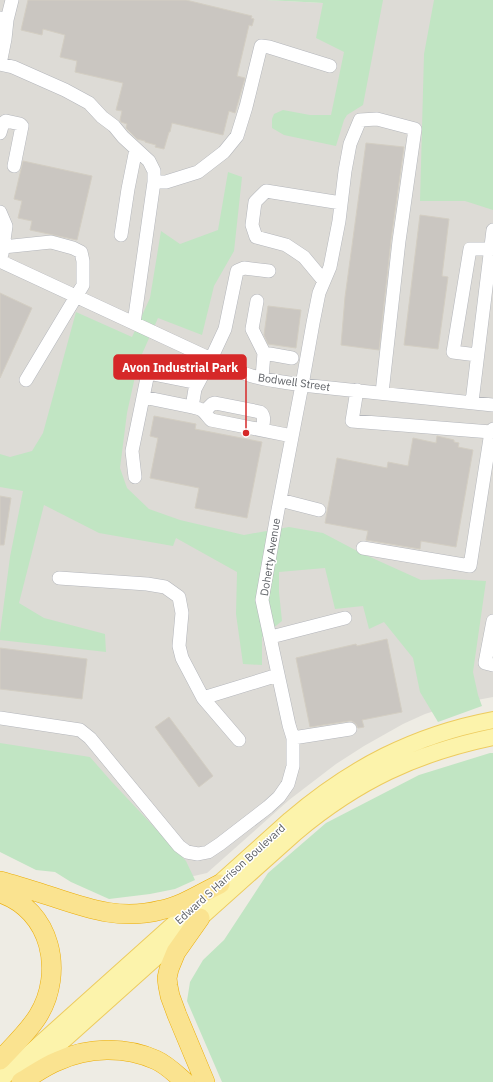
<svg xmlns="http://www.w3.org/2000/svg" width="493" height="1082" viewBox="0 0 493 1082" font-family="'IBM Plex Sans',sans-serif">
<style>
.industrial{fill:#dddbd6}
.green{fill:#c1e5c3}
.building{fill:#cac6c1;stroke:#d3cec3}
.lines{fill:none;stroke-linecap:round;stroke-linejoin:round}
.minor-casing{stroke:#b4b6bb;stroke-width:14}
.major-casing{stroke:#edcb5e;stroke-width:18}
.highway-casing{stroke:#ebad07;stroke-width:20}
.minor{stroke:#fff;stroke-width:13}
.major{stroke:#fcf3ab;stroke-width:16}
.highway{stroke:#fae390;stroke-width:19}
.labels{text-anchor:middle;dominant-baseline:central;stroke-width:3;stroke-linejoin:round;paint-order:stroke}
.street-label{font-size:11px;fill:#5c5f64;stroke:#fff}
.leader{fill:none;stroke:#d62828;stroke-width:1.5}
.callout-dot{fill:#d62828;stroke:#fff;stroke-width:1.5}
.callout{fill:#d62828;stroke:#d62828;stroke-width:1.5}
.callout-label{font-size:12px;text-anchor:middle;font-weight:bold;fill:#fff}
</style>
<rect width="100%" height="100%" fill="#eeece4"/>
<path class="industrial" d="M0 0H266L322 3 323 0H453L493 169V697L456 704 425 714 403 724 364 746 336 764 289 800 207 873 123 892 0 783Z"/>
<path class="green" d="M266 0H383L363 105 347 115 344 120 336 146 284 135 272 128V119L274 114 283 110 310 115H331L344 52 316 38 323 3Z
M434 0H493V210L465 201H420L424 54Z
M228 172 242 177 234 251 214 286 202 335 158 318 138 363 127 413 120 468 127 488 149 509 180 520 244 535 289 527 323 533 359 552 421 580 452 579 486 581 473 672 478 695 482 706 438 722 420 692 413 658 384 622 369 629 363 606 335 609 325 568 279 572V592L282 621 262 637V665L243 664 236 614 237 572 176 538 173 546 99 533 44 505 19 603 44 618 105 634 106 652 0 640V633L10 557 23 491 0 487V454L10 457 32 451 43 433 76 312 132 337 150 298 161 231 180 244 218 230Z
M0 743 90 757 111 781 186 861 195 880 175 889 150 894 109 899 71 882 55 872 36 870 0 852Z
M490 753H493V1082H222L187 1001 190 982 203 960 224 940 268 873 326 823 419 775Z"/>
<path class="building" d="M28 0H186L252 16 251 18 254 19 252 26 249 25 237 76 245 78 235 113 229 111 223 135 172 123 170 132H169L164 149 155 147 156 145 145 142V141L137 139 126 128 127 124 121 122 120 120 122 111 116 110 123 83 75 72 77 61 60 57 65 35 43 29 42 35 21 30Z
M366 143 404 147 391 240 379 350 341 345 345 297Z
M23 161 92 176 77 240 30 230 32 221 18 218 22 201 14 199Z
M420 215 449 219 442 276 448 277 438 349 404 345Z
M0 293 32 308 0 378Z
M268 306 301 310 296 348 268 344 264 335Z
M154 416 196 424 195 429 262 442 247 518 195 508 199 488 150 478 158 438 150 436Z
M437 436 454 440V442L459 443 458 447 473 450 456 547 421 541 420 549 366 540 368 531 325 523 337 458 387 468 388 462 408 466 413 438 436 443Z
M0 496 11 498 4 545H0Z
M387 639 402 712 362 720 364 727 358 728 356 724 352 721H349L310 727 296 658 356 644 357 646Z
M0 648 87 659 82 699 0 689Z
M169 717 213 776 199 787 155 727Z"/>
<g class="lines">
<g class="minor-casing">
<path id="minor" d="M0 18 7 20 5 39 0 64
M7 20 12 0
M0 64 13 67 65 90 89 103 102 117 114 126 123 137 149 161 154 171V182L134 323
M0 133 3 123 6 121 20 124 22 126 14 166
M154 182H166L198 172 224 152 237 136 246 107 261 46 269 47 330 66
M0 212 6 226 2 254
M121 235 128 189 136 149
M3 247 51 242 73 248 81 252 83 261V285L26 380
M0 261 211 359C225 365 238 372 252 376 269 381 285 382 302 385L493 405
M269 271 244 268 237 271 225 329 211 359 195 389 192 407C196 408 201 408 204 412 207 415 208 417 211 420L292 436
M324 281 304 257 286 245 256 237 252 225 255 202 266 191 341 203
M257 301 252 329 264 353 262 378
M264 353 292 358
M477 355 453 352 470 249H491
M357 390 352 421 491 432
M143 397 192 407
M472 402 493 230
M204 412 212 404 215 403 260 412C266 416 263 423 262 430
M135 477 132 451 148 373 198 383
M280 500 319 510
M363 548 470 566 491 432 493 429
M59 578 147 584 165 587 179 597 182 613 179 646 182 658 203 698 278 675
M493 621 485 663 493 665
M271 637 345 618
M203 698 239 740
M0 718 80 730 90 738 179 846 187 852 198 854 208 852 220 844 268 807 279 797 288 784 293 766V738L289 725 262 600 277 515 302 385 313 323 319 293 330 267 339 221 345 171 350 144 360 120 377 119 415 129 399 241 382 393
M293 738 350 729"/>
</g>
<g class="major-casing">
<path id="major" d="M30 1070 296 832C357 781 416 753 493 737
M0 1080 290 820C351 768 414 735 493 720"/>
</g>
<g class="highway-casing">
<path id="highway" d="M0 881C19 886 37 892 56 898 92 910 123 920 161 910 182 906 201 893 220 884
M0 893C51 910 65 972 38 1016 28 1032 13 1046 0 1060
M200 918 176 952 169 969 167 978 168 986 170 996 177 1015 205 1082
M21 1082C33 1075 45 1066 58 1061 88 1047 125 1046 156 1060 167 1065 176 1074 185 1082"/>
</g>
<use href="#minor" class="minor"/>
<use href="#major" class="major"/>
<use href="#highway" class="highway"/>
</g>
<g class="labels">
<g class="street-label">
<text transform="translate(294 382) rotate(8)">Bodwell Street</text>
<text transform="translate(270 557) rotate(-81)">Doherty Avenue</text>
<text transform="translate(230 874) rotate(-42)">Edward S Harrison Boulevard</text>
</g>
</g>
<path class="leader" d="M246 433L246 367"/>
<circle class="callout-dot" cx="246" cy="433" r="4"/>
<rect class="callout" x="114" y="355" width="132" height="24" rx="4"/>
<g class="callout-label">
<text x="180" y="372">Avon Industrial Park</text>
</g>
</svg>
